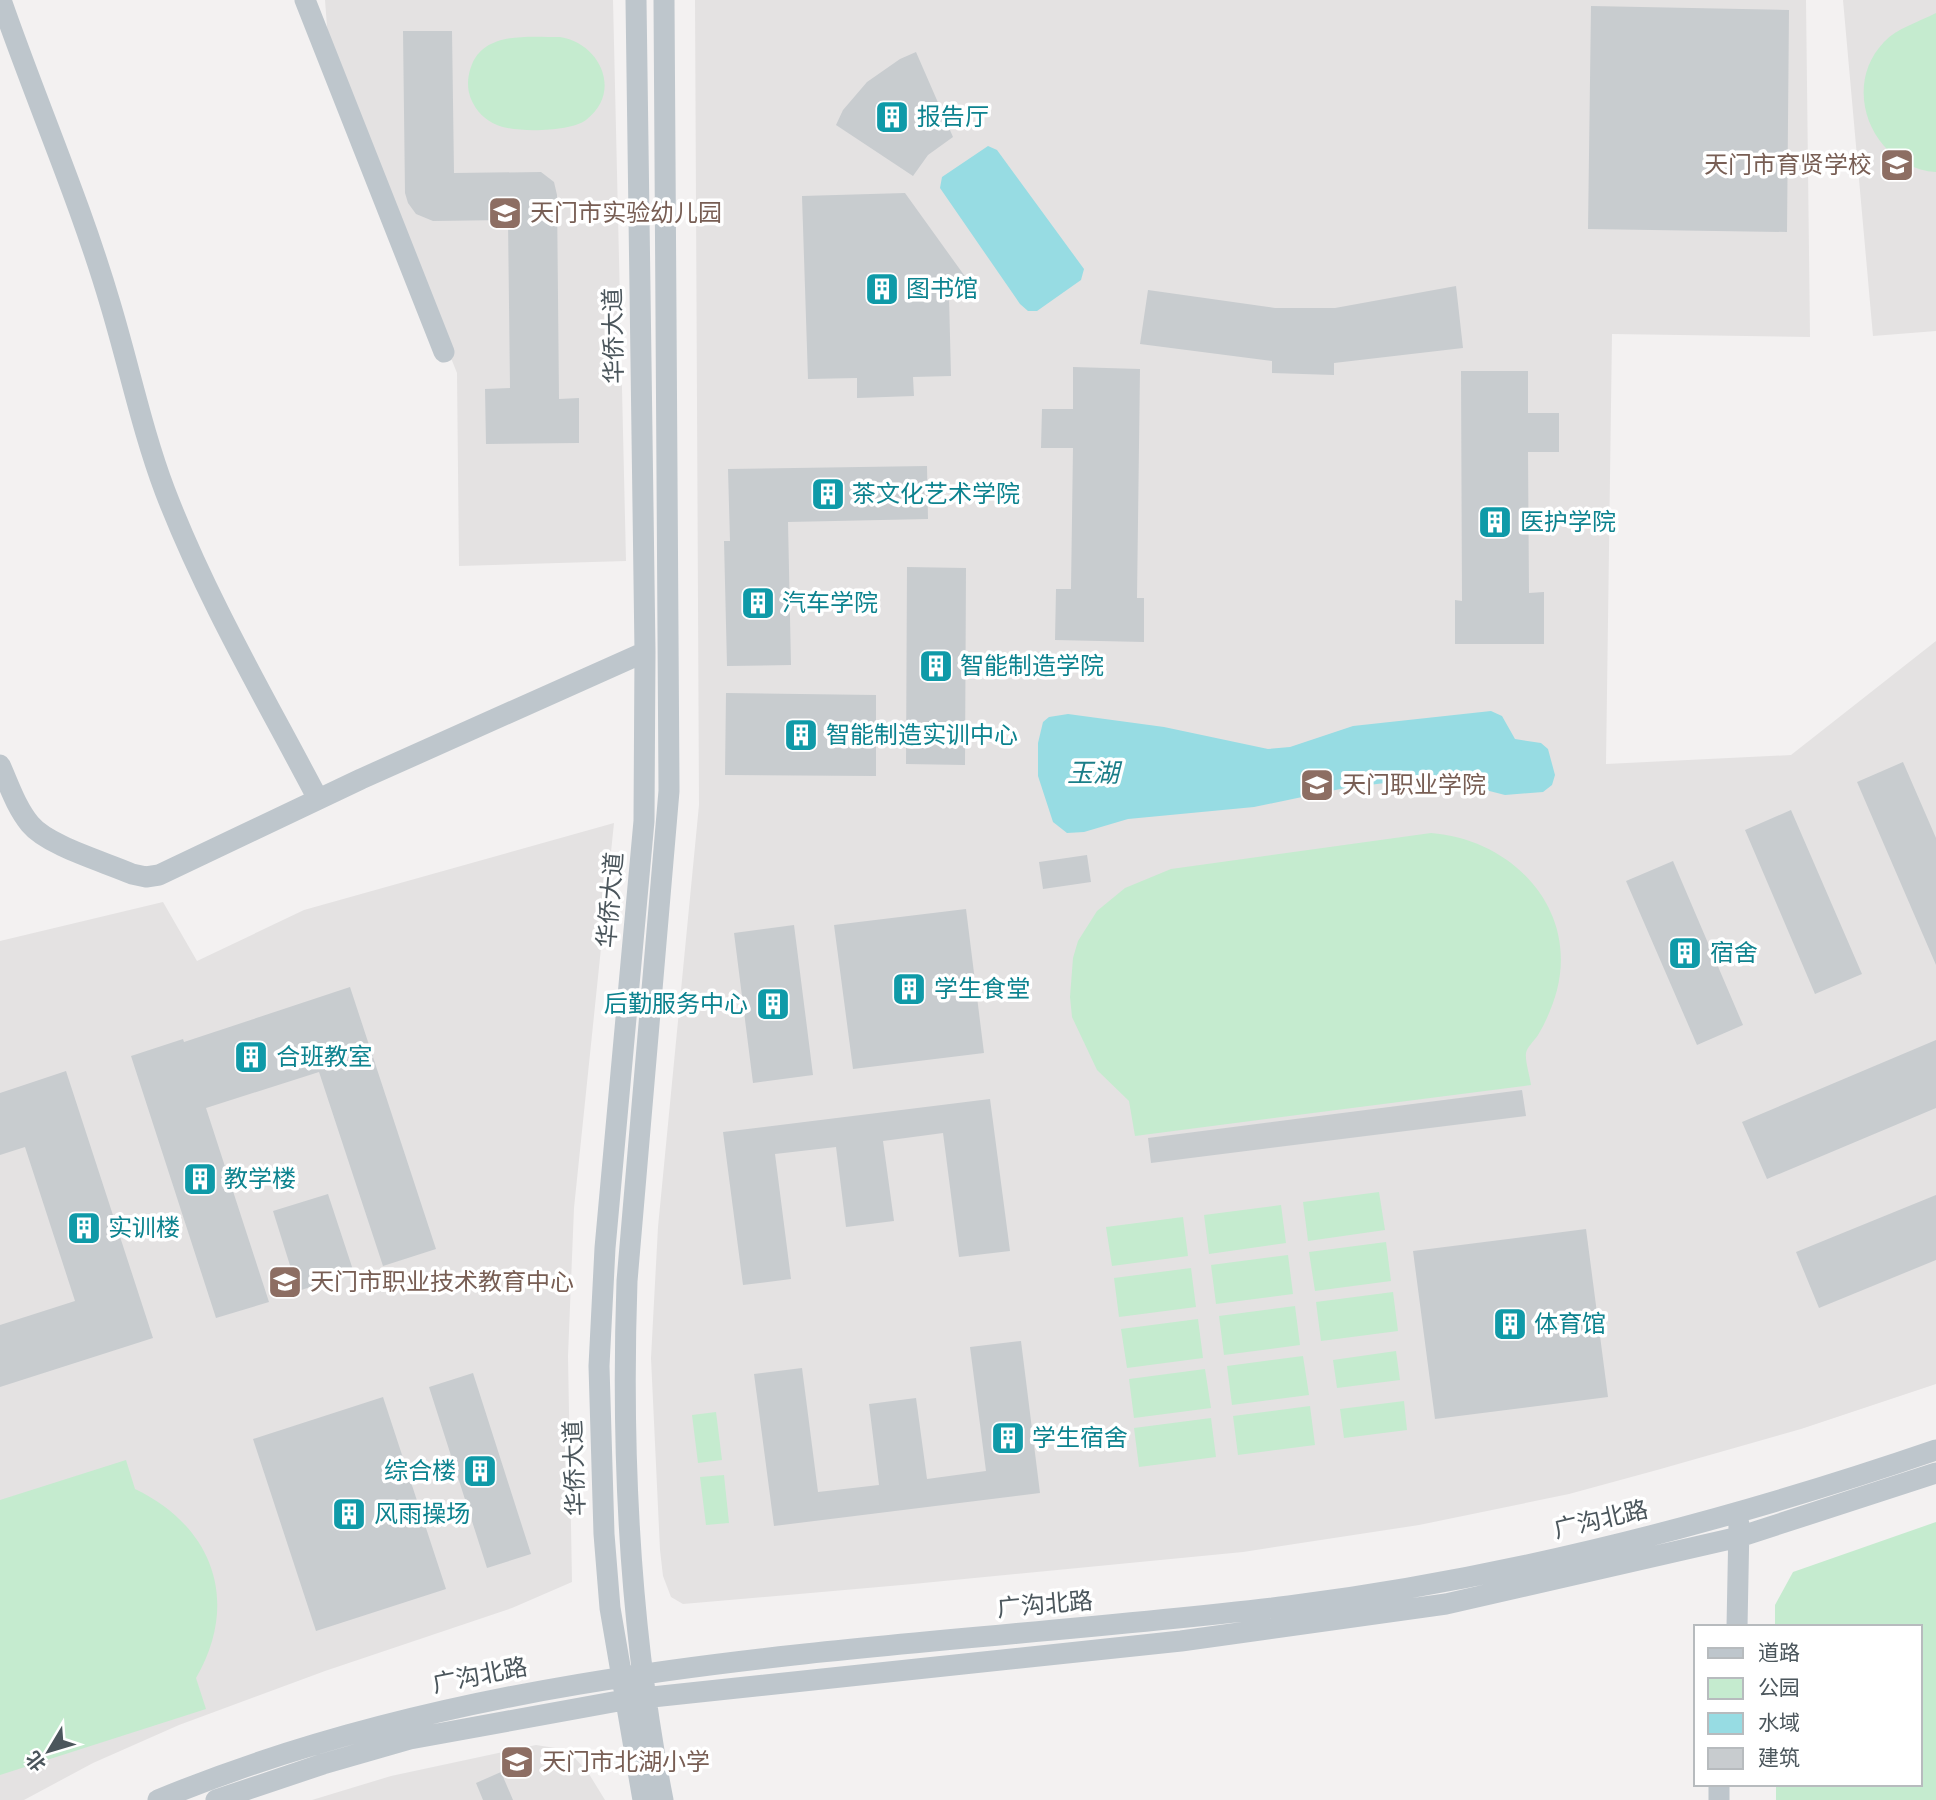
<svg xmlns="http://www.w3.org/2000/svg" width="1936" height="1800" viewBox="0 0 1936 1800" font-family="'Sofia Sans Condensed','Noto Sans SC',sans-serif">
<style>
.education{fill:#e4e2e2}
.green{fill:#c5ebcf}
.water{fill:#97dce3}
.building{fill:#c8cccf}
.lines{fill:none;stroke-linecap:round;stroke-linejoin:round}
.street{stroke:#bec6cc;stroke-width:21}
.labels{text-anchor:middle;dominant-baseline:central;stroke-width:7;stroke-linejoin:round;paint-order:stroke}
.culture-label{font-size:24px;fill:#0d838f;stroke:#fff;text-anchor:start}
.education-label{font-size:24px;fill:#785e54;stroke:#fff;text-anchor:start}
.street-label{font-size:24px;fill:#4b565c;stroke:#fff}
.water-label{font-size:26px;font-style:italic;fill:#1b7e88;stroke:#fff}
</style>
<rect width="100%" height="100%" fill="#f3f1f1"/>
<path class="education" d="M325 0H613L626 561 459 566 457 373 329 53Z
M695 0H1806L1810 337 1612 334 1606 764 1791 755 1936 641V1384L1801 1429 1657 1470 1569 1494 1419 1525 1243 1552 913 1584 683 1604 671 1597 663 1576 660 1550 651 1358 658 1227 699 805Z
M1843 0H1936V331L1873 336Z
M614 823 574 1208 568 1356 572 1582 512 1608 325 1671 179 1725 93 1763 24 1800H0V941L163 902 197 961 304 910Z
M536 1745 568 1750 589 1774 605 1800H312L391 1776Z"/>
<path class="green" d="M1936 13V172C1874 168 1839 89 1884 42 1897 28 1919 22 1936 13Z
M560 37C600 43 623 92 586 120 570 132 515 133 497 125 485 120 476 111 471 99 467 89 467 78 471 67 483 31 529 37 560 37Z
M1431 833C1511 839 1578 907 1557 990 1553 1005 1546 1022 1538 1035 1535 1040 1527 1047 1526 1053 1525 1062 1530 1076 1531 1085L1135 1136 1129 1101 1097 1070 1072 1017 1070 997 1073 958 1078 941 1097 911 1125 888 1171 869Z
M1379 1192 1385 1230 1308 1241 1303 1202Z
M1281 1205 1286 1243 1209 1254 1204 1215Z
M1183 1217 1188 1256 1112 1266 1106 1227Z
M1386 1242 1391 1281 1315 1291 1309 1252Z
M1288 1255 1293 1294 1216 1304 1211 1265Z
M1191 1268 1196 1307 1119 1317 1114 1278Z
M1393 1292 1398 1331 1321 1341 1316 1302Z
M1295 1306 1300 1345 1224 1355 1219 1316Z
M1198 1319 1203 1358 1127 1368 1121 1329Z
M1396 1351 1400 1380 1337 1388 1333 1360Z
M1303 1356 1309 1395 1232 1405 1227 1366Z
M1205 1369 1211 1408 1134 1418 1129 1379Z
M1404 1401 1407 1430 1344 1438 1340 1409Z
M1310 1406 1315 1445 1238 1455 1233 1416Z
M716 1412 722 1460 698 1463 692 1415Z
M1211 1418 1216 1457 1139 1467 1134 1428Z
M126 1460 135 1489C214 1527 240 1602 196 1678L206 1709 0 1775V1500Z
M724 1475 729 1523 706 1525 700 1477Z
M1936 1522V1800H1776V1784H1920V1627H1775V1605L1793 1572Z"/>
<path class="water" d="M988 146 997 150 1084 269 1081 280 1037 311H1028L1020 304 940 188 942 177Z
M1491 711 1502 716 1515 739 1541 743 1548 749 1555 775 1552 785 1543 792 1505 795 1462 784 1393 782 1345 788 1254 807 1128 819 1084 832 1067 833 1053 822 1038 776V743L1043 722 1049 717 1068 714 1164 727 1268 749 1290 747 1353 726Z"/>
<path class="building" d="M1591 6 1789 10 1787 232 1588 229Z
M403 31H452L454 173 541 172 554 182 557 195 559 399 579 398V443L486 444 485 389 510 388 508 220 433 221 416 214 408 203 405 193Z
M916 52 953 137 928 155 913 176 836 125 843 110 867 82 900 59Z
M905 193 969 282 949 297 951 376 913 377 914 396 857 398V378L808 379 802 196Z
M1456 286 1463 348 1334 363V375L1272 373V361L1140 344 1148 290 1275 308H1335Z
M1073 367 1140 369 1137 598H1144V642L1055 640 1056 589H1071L1073 448H1041L1042 409H1073Z
M1461 371H1528V413H1559V452H1528L1529 593 1544 592V644H1455V600L1462 601Z
M927 466 928 519 788 522 791 665 727 666 724 541H730L728 469Z
M907 567 966 568 965 765 906 764Z
M726 693 876 695V776L725 775Z
M1903 762 1936 838V965L1857 782Z
M1791 810 1862 974 1815 994 1745 830Z
M1087 855 1091 882 1043 889 1039 862Z
M1673 861 1743 1025 1697 1045 1626 881Z
M966 909 984 1053 853 1069 834 925Z
M794 925 813 1075 753 1083 734 933Z
M350 987 436 1249 383 1266 319 1072 206 1108 269 1302 216 1318 131 1056 183 1039 184 1042Z
M1936 1040V1108L1767 1179 1742 1122Z
M66 1071 153 1338 0 1387V1325L75 1301 25 1147 0 1155V1093Z
M1522 1090 1526 1116 1151 1163 1148 1138Z
M990 1099 1010 1251 959 1257 943 1133 883 1141 894 1221 846 1227 836 1147 775 1154 791 1279 743 1285 723 1132Z
M328 1194 354 1273 298 1291 273 1211Z
M1936 1195V1260L1819 1308 1796 1252Z
M1586 1229 1608 1397 1435 1419 1413 1251Z
M1021 1341 1040 1493 774 1526 754 1374 802 1368 818 1492 879 1485 869 1404 916 1398 927 1479 986 1471 970 1347Z
M473 1373 531 1554 487 1568 429 1387Z
M383 1397 446 1589 316 1631 253 1439Z
M501 1772 513 1800H483L476 1783Z"/>
<g class="lines">
<path class="street" d="M1 0C36 101 80 201 110 303 129 366 142 430 165 491 206 598 265 698 318 799
M305 0 444 352
M636 0 645 652 644 821 605 1248 599 1366 604 1534 610 1608 643 1800
M0 765C9 785 16 807 30 824 48 846 105 862 132 874L146 877 159 875 361 779 645 652
M1737 1627 1739 1524
M158 1800C516 1651 909 1652 1289 1606 1509 1578 1726 1522 1936 1450
M216 1800 323 1764 410 1739 624 1700 1181 1641 1446 1604 1739 1537 1936 1473
M663 1800C629 1628 621 1455 627 1281L669 791 664 0
M1719 1800V1784"/>
</g>
<defs>
<g id="building-square" transform="scale(1.75)"><rect x="-9" y="-9" width="18" height="18" rx="4" fill="#0f9aa8" stroke="#fff"/><path d="M-4-6H4V6H1V3H-1V6H-4ZM-2.5-4.3h1.7v1.8h-1.7ZM.8-4.3h1.7v1.8H.8ZM-2.5-1h1.7V.8h-1.7ZM.8-1h1.7V.8H.8Z" fill="#fff"/></g>
<g id="school-square" transform="scale(1.75)"><rect x="-9" y="-9" width="18" height="18" rx="4" fill="#8d6e63" stroke="#fff"/><path d="M0-5L7-2L0 1L-7-2ZM-4 1L0 2.5L4 1V4Q0 6-4 4Z" fill="#fff"/></g>
<g id="university-square" transform="scale(1.75)"><rect x="-9" y="-9" width="18" height="18" rx="4" fill="#8d6e63" stroke="#fff"/><path d="M0-5L7-2L0 1L-7-2ZM-4 1L0 2.5L4 1V4Q0 6-4 4Z" fill="#fff"/></g>
</defs>
<g fill-rule="evenodd">
<use href="#building-square" x="892" y="117"/>
<use href="#school-square" x="1897" y="165"/>
<use href="#school-square" x="505" y="213"/>
<use href="#building-square" x="882" y="289"/>
<use href="#building-square" x="828" y="494"/>
<use href="#building-square" x="1495" y="522"/>
<use href="#building-square" x="758" y="603"/>
<use href="#building-square" x="936" y="666"/>
<use href="#building-square" x="801" y="735"/>
<use href="#university-square" x="1317" y="785"/>
<use href="#building-square" x="1685" y="953"/>
<use href="#building-square" x="909" y="989"/>
<use href="#building-square" x="773" y="1004"/>
<use href="#building-square" x="251" y="1057"/>
<use href="#building-square" x="200" y="1179"/>
<use href="#building-square" x="84" y="1228"/>
<use href="#school-square" x="285" y="1282"/>
<use href="#building-square" x="1510" y="1324"/>
<use href="#building-square" x="1008" y="1438"/>
<use href="#building-square" x="480" y="1471"/>
<use href="#building-square" x="349" y="1514"/>
<use href="#school-square" x="517" y="1762"/>
</g>
<g class="labels">
<g class="culture-label">
<text x="917" y="117">报告厅</text>
<text x="906" y="289">图书馆</text>
<text x="852" y="494">茶文化艺术学院</text>
<text x="1520" y="522">医护学院</text>
<text x="782" y="603">汽车学院</text>
<text x="960" y="666">智能制造学院</text>
<text x="826" y="735">智能制造实训中心</text>
<text x="1710" y="953">宿舍</text>
<text x="934" y="989">学生食堂</text>
<text x="748" y="1004" text-anchor="end">后勤服务中心</text>
<text x="276" y="1057">合班教室</text>
<text x="224" y="1179">教学楼</text>
<text x="108" y="1228">实训楼</text>
<text x="1534" y="1324">体育馆</text>
<text x="1032" y="1438">学生宿舍</text>
<text x="456" y="1471" text-anchor="end">综合楼</text>
<text x="374" y="1514">风雨操场</text>
</g>
<g class="education-label">
<text x="1872" y="165" text-anchor="end">天门市育贤学校</text>
<text x="530" y="213">天门市实验幼儿园</text>
<text x="1342" y="785">天门职业学院</text>
<text x="310" y="1282">天门市职业技术教育中心</text>
<text x="542" y="1762">天门市北湖小学</text>
</g>
<g class="street-label">
<text transform="translate(614 336) rotate(-91)">华侨大道</text>
<text transform="translate(611 900) rotate(-85)">华侨大道</text>
<text transform="translate(575 1468) rotate(-92)">华侨大道</text>
<text transform="translate(1601 1520) rotate(-13)">广沟北路</text>
<text transform="translate(1045 1605) rotate(-5)">广沟北路</text>
<text transform="translate(480 1676) rotate(-11)">广沟北路</text>
</g>
<g class="water-label">
<text x="1093" y="774">玉湖</text>
</g>
</g>
<rect x="1694" y="1625" width="228" height="161" fill="#ffffff" stroke="#b7bbbe" stroke-width="2"/>
<rect x="1708" y="1648" width="35" height="10" fill="#bec6cc" stroke="#b7bbbe" stroke-width="2"/>
<text x="1758" y="1660" font-size="21" fill="#4b565c">道路</text>
<rect x="1708" y="1678" width="35" height="21" fill="#c5ebcf" stroke="#b7bbbe" stroke-width="2"/>
<text x="1758" y="1695" font-size="21" fill="#4b565c">公园</text>
<rect x="1708" y="1713" width="35" height="21" fill="#97dce3" stroke="#b7bbbe" stroke-width="2"/>
<text x="1758" y="1730" font-size="21" fill="#4b565c">水域</text>
<rect x="1708" y="1748" width="35" height="21" fill="#c8cccf" stroke="#b7bbbe" stroke-width="2"/>
<text x="1758" y="1765" font-size="21" fill="#4b565c">建筑</text>
<g transform="translate(49 1751) rotate(232)" stroke="#ffffff" stroke-width="5" paint-order="stroke">
<path d="M0-5L12 26L0 18L-12 26Z" fill="#4b565c"/>
<text y="-10" font-size="19" font-weight="bold" text-anchor="middle" fill="#4b565c">北</text>
</g>
</svg>
